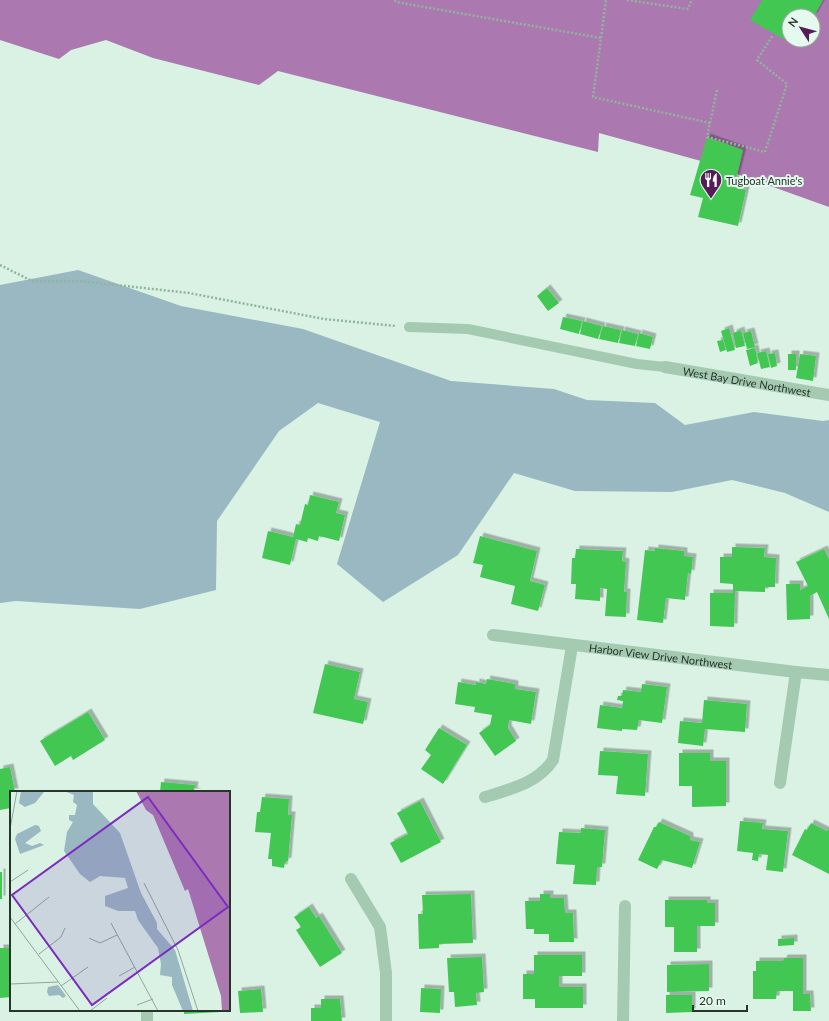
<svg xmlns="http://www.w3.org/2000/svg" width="829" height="1021" viewBox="0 0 829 1021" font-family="Lato,sans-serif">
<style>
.green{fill:#99b8c1}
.water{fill:#ab78af;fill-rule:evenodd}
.building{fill:#42c753;filter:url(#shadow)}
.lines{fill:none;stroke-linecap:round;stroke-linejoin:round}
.path{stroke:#90b59c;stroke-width:2.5;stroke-dasharray:2 2;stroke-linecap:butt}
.lane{stroke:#a5cab2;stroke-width:10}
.street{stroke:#a5cab2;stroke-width:12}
.labels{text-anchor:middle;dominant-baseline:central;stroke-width:4;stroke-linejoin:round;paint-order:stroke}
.poi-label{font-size:11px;fill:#27352a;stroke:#e6f9ee;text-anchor:start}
.street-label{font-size:11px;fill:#27352a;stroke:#e6f9ee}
.inset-road{fill:none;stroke:#92a69a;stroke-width:1}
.view{fill:#7b2cbf;fill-opacity:0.15;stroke:#7b2cbf;stroke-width:2}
.inset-edge{fill:none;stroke:#27352a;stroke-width:2}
</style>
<defs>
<filter id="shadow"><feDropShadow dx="3.5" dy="-3.5" stdDeviation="0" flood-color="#0004"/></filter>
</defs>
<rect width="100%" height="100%" fill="#d9f2e4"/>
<path class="green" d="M78 270 181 306 303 329 451 381 554 389 587 400 655 403 685 425 754 412 823 421 829 420V512L785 493 732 480 672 492 575 491 514 473 458 555 383 602 337 564 380 422 318 403 279 431 217 521 216 590 140 609 16 601 0 603V285Z"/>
<path class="water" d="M0 0H829V207L701 161 599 133 598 152 278 71 259 85 153 58 106 40 71 50 59 59 0 40ZM789 16H813V40H789Z"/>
<path class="building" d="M762 0H823L814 16H789V40H800L796 46 750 20Z
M707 137 743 150 734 187 746 190 738 226 698 217 703 198 690 195Z
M547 288 559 303 548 311 537 296Z
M563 317 582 321 579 334 560 329Z
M583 321 602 326 598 339 580 334Z
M603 326 621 330 618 343 599 339Z
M729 328 735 350 727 352 721 331Z
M622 330 638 334 635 346 619 343Z
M741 330 745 346 736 348 733 333Z
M751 331 755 347 747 349 743 333Z
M639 333 653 337 650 349 636 346Z
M723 340 726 350 720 352 717 341Z
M755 348 758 363 750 366 746 350Z
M766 351 770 367 761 369 757 353Z
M775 353 777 366 771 368 768 354Z
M788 354H796V370H788Z
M800 354 816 356 813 381 796 378Z
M310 495 339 502 336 513 345 515 339 541 319 536 318 541 308 538 307 542 296 539 290 565 262 558 268 531 293 537 296 524 300 525 305 504 308 505Z
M480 536 537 551 530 581 545 585 538 611 511 604 515 586 480 577 483 565 473 563Z
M732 547 765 548 764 557 776 558 775 587H765V592L735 591 734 627 710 626V593H733V584L720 583V557H732Z
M655 548 684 551V556L693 557 691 574 688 573 685 600 666 598 663 623 637 620 645 550 655 551Z
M576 549 623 551 622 561 626 562 624 592H627L626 617 605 616 607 589 600 588V601L575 599 576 584H571L572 558H575Z
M824 549 829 559V619L817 592 810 596V619L787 620 786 584H800V590L808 586 796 562Z
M325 664 360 672 354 699 368 702 363 724 313 713Z
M487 679 515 684V689L536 692 531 724 509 720 508 728 516 741 495 756 479 733 490 725 492 715 474 712 475 707 455 704 458 682 476 685V682L486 684Z
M642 684 667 687 662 723 639 720 637 730 622 729V731L597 728 600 705 622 708 623 701 617 700 618 696H622L623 690 641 692Z
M704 700 747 704 745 732 705 729 703 746 678 743 680 721 702 723Z
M88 712 105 740 73 760 71 756 55 766 40 741Z
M439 728 467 745 443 784 421 769 431 755 425 750Z
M600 751 648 754 645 796 616 794 618 776 598 775Z
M679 753H710V761H726V806L692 807V786H679Z
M10 767 15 792H11V808L0 810V769Z
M161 782 195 785 194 791 198 792H160Z
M262 797 289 799 288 815H292L288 861 285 862 284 868 272 866V859H268L271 833 255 832 257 812H260Z
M420 801 441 842 401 863 390 843 408 834 397 813Z
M740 821 763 823 762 829 788 831 783 872 766 870 768 855 759 854 758 861 752 860 753 853 737 851Z
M659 822 690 836V840L700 842 692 868 662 860 657 869 638 860 654 827H656Z
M811 823 827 831 829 828V874L792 855 805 829 807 830Z
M581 828 605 830 602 867H597L596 885 573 884 575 865 556 864 559 832 581 833Z
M0 872H2V899H0Z
M471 894 473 943 439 944V948L419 949 418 914H423L422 895Z
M540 894H550V898H564L565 913H573L574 942H549V934H534V929H526L525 901H540Z
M665 900H707V903H715V926H697V952H674V927H665Z
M309 907 316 918 319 916 342 953 320 967 296 930 301 927 294 917Z
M794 938V945L778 946V939Z
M0 948H10L11 997 0 998Z
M534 955H582V976H559V987H583V1008H535V999H523V974H534Z
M482 957 484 992 476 993 477 1005 455 1007 454 992H449L447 958Z
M784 958H803V994H810L811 1011H793V991H777L776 999H753V971H756V961H783Z
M709 964V991L667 992V965Z
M421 988 441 989 440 1013 420 1012Z
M261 989 263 1012 240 1013 238 991Z
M666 995H692V1012L666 1013Z
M321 999H340L342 1021H311V1008H321Z
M184 1010H220V1012L184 1014Z"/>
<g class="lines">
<path class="path" d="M395 0 396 2 601 38 593 97 710 123
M627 0 688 9 692 0
M601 38 606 0
M717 90 707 137 765 152 787 84 757 60 773 35
M0 265 32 281H80L189 293 324 319 396 326"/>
<path class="lane" d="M409 327 468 329 637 364 665 367"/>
<g class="street">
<path id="s1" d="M665 367 829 395"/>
<path id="s2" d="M493 635 796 672 829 675"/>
<path d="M780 783 796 672"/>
<path d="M485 797C511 789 538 783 553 760L572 646"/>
<path d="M351 879 380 927 386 973V1021"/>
<path d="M147 1010V1021"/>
<path d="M623 1021 625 906"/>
</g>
</g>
<defs>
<g id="restaurant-pin" transform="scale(1.15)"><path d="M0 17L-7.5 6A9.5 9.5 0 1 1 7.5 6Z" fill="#551c57" stroke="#e6f9ee"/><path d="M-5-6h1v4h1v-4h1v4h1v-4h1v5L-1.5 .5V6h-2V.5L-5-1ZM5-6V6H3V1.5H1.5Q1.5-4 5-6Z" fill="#fff"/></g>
</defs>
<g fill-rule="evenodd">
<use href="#restaurant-pin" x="711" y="180"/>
</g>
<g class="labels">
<g class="poi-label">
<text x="726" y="180">Tugboat Annie's</text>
</g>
<g class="street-label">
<text stroke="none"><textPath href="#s1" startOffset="83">West Bay Drive Northwest</textPath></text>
<text stroke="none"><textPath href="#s2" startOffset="169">Harbor View Drive Northwest</textPath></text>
</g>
</g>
<g transform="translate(10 791)">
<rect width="220" height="220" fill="#d9f2e4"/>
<path d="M11 0H34V1L25 12 15 16 9 12ZM54 0H83V13L110 42 131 102 147 132V138L165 159 183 220H173L162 194V186L150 184 151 173 148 157 128 129 125 120H108L95 115V105L118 97 115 87 90 85 80 91 70 83 54 60 57 41 63 31 59 29V24H65L67 14 63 11 64 4ZM25 34 29 35 31 40 15 52 22 55 30 52 34 54 10 63 5 48 7 43ZM48 194 56 205 53 207 49 204 39 205 37 201 38 196Z" fill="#99b8c1"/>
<path d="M126 0H220V220H212L211 205 178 98 175 100 143 24 136 19Z" fill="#ab78af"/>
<path class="inset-road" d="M0 38 7 0M0 91 18 79M134 92 168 159 188 220M0 126 70 220M101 132 148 220M5 133 39 106M79 147 90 152 107 144M29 163 51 146 55 137M109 185 125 176M0 193 48 191M51 195 78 176M127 214 143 208M80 220 97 207"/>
<path class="view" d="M138 6 218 116 82 214 2 104Z"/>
<rect width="220" height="220" class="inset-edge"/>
</g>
<g transform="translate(801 28) rotate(306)"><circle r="19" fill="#e6f9ee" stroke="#9aaba0"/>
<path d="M0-3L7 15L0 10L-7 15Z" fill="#551c57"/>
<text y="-6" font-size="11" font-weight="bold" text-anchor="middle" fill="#27352a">N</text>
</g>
<path d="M693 1005v6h54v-6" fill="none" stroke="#27352a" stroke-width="2"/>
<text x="699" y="1005" font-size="12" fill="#27352a" stroke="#e6f9ee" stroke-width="3" paint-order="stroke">20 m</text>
</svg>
